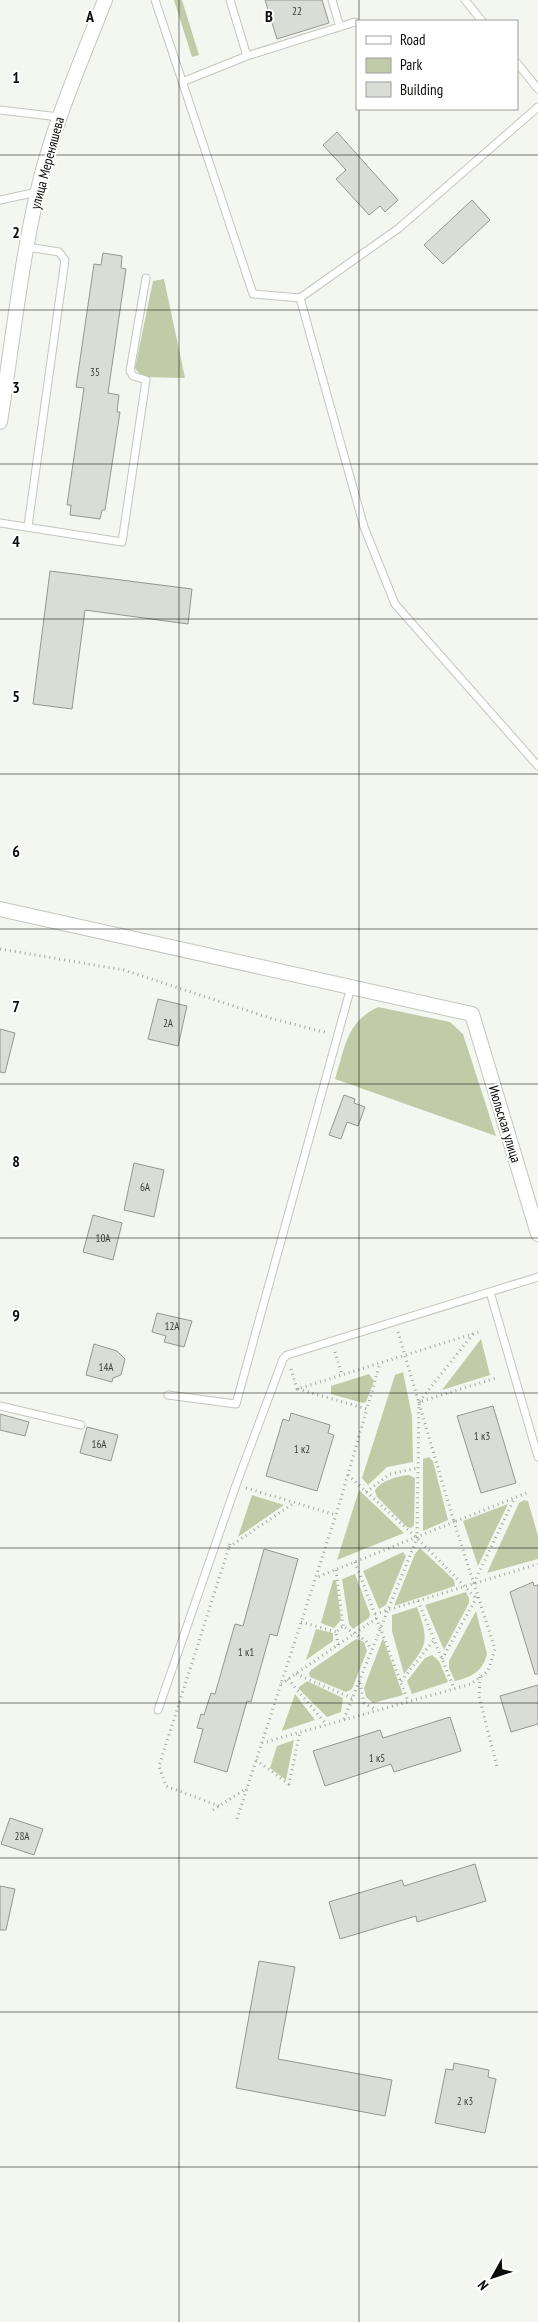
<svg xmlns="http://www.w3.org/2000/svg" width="538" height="2322" viewBox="0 0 538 2322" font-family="'PT Sans Narrow',sans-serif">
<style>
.green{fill:#c1cba8}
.building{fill:#daddd5;stroke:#959790}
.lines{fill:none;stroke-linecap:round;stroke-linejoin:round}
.lane-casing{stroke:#c3c6be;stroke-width:9}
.street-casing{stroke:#c3c6be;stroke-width:16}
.path{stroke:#a5a8a1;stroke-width:3;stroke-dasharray:1 4;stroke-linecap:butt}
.lane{stroke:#fff;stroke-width:7}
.street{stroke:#fff;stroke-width:14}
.grid{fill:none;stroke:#0c0d0a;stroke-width:1;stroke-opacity:0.55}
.labels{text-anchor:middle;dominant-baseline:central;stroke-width:4;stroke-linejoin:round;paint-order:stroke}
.number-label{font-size:11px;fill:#40413d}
.street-label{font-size:14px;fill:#0c0d0a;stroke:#fff}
.grid-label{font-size:16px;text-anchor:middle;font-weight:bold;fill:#0c0d0a;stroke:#fff;stroke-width:4;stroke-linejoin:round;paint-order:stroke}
</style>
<rect width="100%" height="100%" fill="#f4f7ef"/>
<path class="green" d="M174 0H182L199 55 192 57Z
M164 279 185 378 142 377 135 368 153 281Z
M378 1007 450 1022 463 1034 496 1136 335 1079C345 1048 346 1022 378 1007Z
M481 1339 490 1375 442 1390Z
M403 1372 412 1416 413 1462 387 1467 368 1485 362 1478 395 1375Z
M369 1374 374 1381 366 1402 363 1403 331 1394V1386Z
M429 1457 433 1461 448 1520 423 1531V1459Z
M409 1475 415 1478 414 1525 411 1528 407 1527 377 1497 375 1491C379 1481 398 1476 409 1475Z
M359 1490 404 1533 337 1560Z
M252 1495 284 1505 238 1537Z
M524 1500 528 1501 538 1536V1559L487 1573 519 1503Z
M508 1504 478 1566 463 1521Z
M420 1548 454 1580 455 1586 394 1606 415 1554Z
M403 1552 406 1556 386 1605 379 1609 363 1571Z
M355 1574 370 1614 369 1618 353 1629 349 1624 342 1579Z
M333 1580H336L341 1620 334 1628 321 1623Z
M466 1592 469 1598V1603L444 1650 425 1605Z
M417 1607C430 1643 427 1645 404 1674L392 1631V1615Z
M476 1611 487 1654C483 1671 472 1677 455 1681L449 1668V1661Z
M316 1629 333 1633V1641L306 1660Z
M383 1638 403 1695 373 1703 366 1697 364 1688Z
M356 1639 364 1642 367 1651 352 1689 346 1692 310 1677 309 1673 311 1670Z
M432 1655 439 1661 448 1682 412 1694 407 1681 425 1658Z
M307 1681 343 1698 341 1712 327 1717 298 1688Z
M295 1694 315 1720 282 1731Z
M294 1740 286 1780 270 1768 277 1746Z"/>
<path class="building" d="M265 0H322L329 23 277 39Z
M337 132 398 200 385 212 380 206 369 215 336 179 346 170 323 145Z
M472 200 490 220 443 264 424 245Z
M103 253 122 256 121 268 126 269 108 393 119 395 117 412H120L105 510H102L100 519 70 515 71 505H67L84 388 76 387 94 264 101 265Z
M50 571 192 589 188 624 85 610 72 709 33 704Z
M158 999 187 1006 178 1046 148 1039Z
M0 1029 15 1033 5 1073 0 1072Z
M344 1095 355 1099 354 1103 365 1107 358 1126 347 1122 341 1139 329 1135Z
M134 1163 164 1170 154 1217 124 1210Z
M93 1215 122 1223 113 1260 83 1252Z
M157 1313 192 1321 184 1347 164 1342 166 1336 152 1332Z
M94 1344 117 1351 125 1359 121 1375 113 1378 112 1382 86 1375Z
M493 1406 516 1483 481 1493 457 1416Z
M291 1413 330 1425 328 1433 334 1435 317 1491 266 1476 283 1419 289 1421Z
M0 1414 29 1422 25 1436 0 1430Z
M87 1427 118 1435 111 1461 80 1453Z
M264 1549 298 1559 277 1636 270 1634 251 1702 247 1701 227 1772 194 1762 203 1729 197 1728 201 1714 204 1715 211 1693 215 1694 235 1624 243 1626Z
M533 1582 534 1586 538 1585V1674H535L510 1592Z
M538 1685V1724L511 1732 500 1696Z
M450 1717 461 1751 394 1772 391 1764 325 1786 313 1751 380 1730 383 1738Z
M10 1818 43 1829 34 1855 1 1844Z
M475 1864 486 1901 417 1922 416 1916 340 1939 329 1902 402 1880 404 1886Z
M0 1886 15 1889 6 1930H0Z
M259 1961 295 1967 278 2059 392 2080 385 2116 236 2088Z
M454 2063 489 2070 488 2077 496 2079 485 2133 435 2123 446 2069 453 2070Z"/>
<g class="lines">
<g class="lane-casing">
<path id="lane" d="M155 0 253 294 300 298 364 527 395 604 538 766
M332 0 340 27
M465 0 482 21
M247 56 355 22
M517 63 538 89
M182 82 247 56 230 0
M0 110 59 117
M0 200 37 192
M27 247 59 252 65 260 28 526
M300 298 399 228 538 107
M0 523 122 542 146 380 133 376 130 371 146 278
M490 1292 538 1457
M168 1395 236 1404 351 987
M0 1406 81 1425
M158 1710 236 1485 283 1359 287 1355 538 1277"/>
</g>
<g class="street-casing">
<path id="street" d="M0 422C12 346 20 269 37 194 52 127 80 64 105 0
M0 909 472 1014 538 1234"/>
</g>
<path class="path" d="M0 949 124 970 273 1019 328 1033
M398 1332 454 1522 529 1492
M473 1334 419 1402 496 1378
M335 1352 342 1375
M291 1369 297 1389 482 1331
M298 1389 367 1409 380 1363
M348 1475 417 1538 476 1598
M246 1488 336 1515 367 1409
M366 1492 390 1474 418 1468
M229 1547 294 1503
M355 1562 408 1701
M336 1570 343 1626
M474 1583 514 1499
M418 1601 454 1688
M375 1614 538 1564
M301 1622 336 1632
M338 1645 336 1632 343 1626 366 1641 371 1649
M442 1659 477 1597
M296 1674 352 1698
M480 1677 479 1696 497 1767
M288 1679 326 1724
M401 1681 434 1640
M360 1683 364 1703 376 1710
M281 1684 377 1618
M344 1719 417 1538 419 1402
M262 1743 471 1684 488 1671 495 1649 454 1522 315 1578
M256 1760 289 1784 300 1732
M219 1806 166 1786 159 1766 230 1544
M213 1810 247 1788
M237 1819 336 1515"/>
<use href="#lane" class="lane"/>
<use href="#street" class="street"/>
</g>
<path class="grid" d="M179 0V2322M359 0V21M359 109V2322M0 155H538M0 310H538M0 464H538M0 619H538M0 774H538M0 929H538M0 1084H538M0 1238H538M0 1393H538M0 1548H538M0 1703H538M0 1858H538M0 2012H538M0 2167H538"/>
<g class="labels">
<g class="number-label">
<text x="297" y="11">22</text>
<text x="95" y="372">35</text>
<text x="168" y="1023">2А</text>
<text x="145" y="1187">6А</text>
<text x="103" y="1238">10А</text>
<text x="172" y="1326">12А</text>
<text x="106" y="1367">14А</text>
<text x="482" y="1436">1 к3</text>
<text x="99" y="1444">16А</text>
<text x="302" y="1449">1 к2</text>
<text x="246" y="1652">1 к1</text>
<text x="377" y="1758">1 к5</text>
<text x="22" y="1836">28А</text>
<text x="465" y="2101">2 к3</text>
</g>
<g class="street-label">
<text transform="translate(47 163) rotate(-75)">улица Мереняшева</text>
<text transform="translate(505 1124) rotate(73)">Июльская улица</text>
</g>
</g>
<g class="grid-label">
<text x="90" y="22">A</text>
<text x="269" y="22">B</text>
<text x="16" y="83">1</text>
<text x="16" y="238">2</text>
<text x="16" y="393">3</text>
<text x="16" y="547">4</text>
<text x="16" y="702">5</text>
<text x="16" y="857">6</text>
<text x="16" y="1012">7</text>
<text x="16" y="1167">8</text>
<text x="16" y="1321">9</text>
</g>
<rect x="356" y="20" width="162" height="90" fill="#ffffff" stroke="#9e9e9d"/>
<rect x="366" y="36" width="25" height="8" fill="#ffffff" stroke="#9e9e9d"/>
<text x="400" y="45" font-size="15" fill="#0c0d0a">Road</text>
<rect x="366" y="58" width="25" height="15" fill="#c1cba8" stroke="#9e9e9d"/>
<text x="400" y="70" font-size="15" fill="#0c0d0a">Park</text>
<rect x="366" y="82" width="25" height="15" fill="#daddd5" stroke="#9e9e9d"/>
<text x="400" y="95" font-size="15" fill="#0c0d0a">Building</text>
<g transform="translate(493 2277) rotate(230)" stroke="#ffffff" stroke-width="4" paint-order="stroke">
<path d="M0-4L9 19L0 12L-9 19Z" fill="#0c0d0a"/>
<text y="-8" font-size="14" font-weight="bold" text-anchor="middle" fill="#0c0d0a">N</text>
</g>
</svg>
